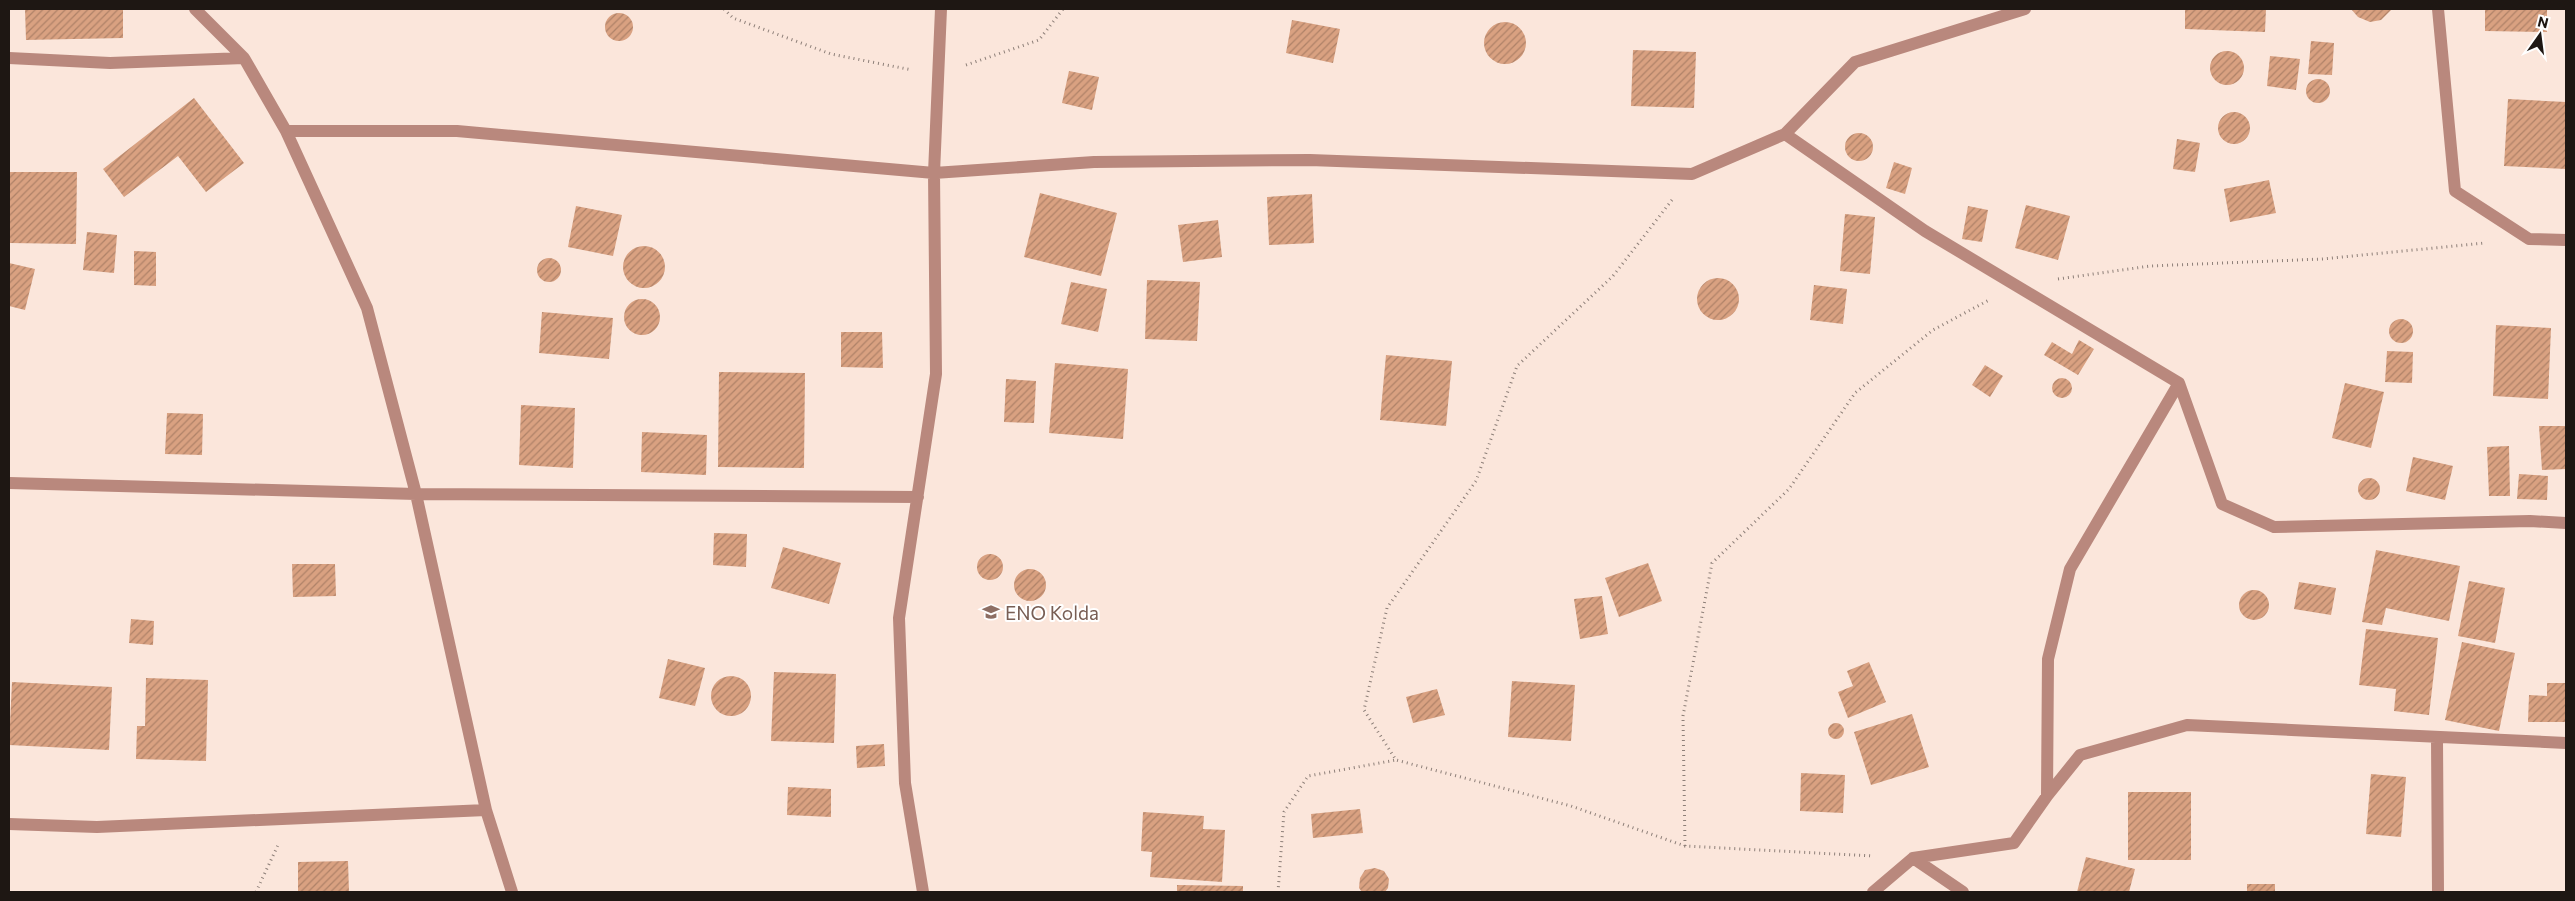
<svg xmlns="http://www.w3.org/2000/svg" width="2575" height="901" viewBox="0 0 2575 901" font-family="Commissioner,sans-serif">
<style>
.building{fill:url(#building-hatch)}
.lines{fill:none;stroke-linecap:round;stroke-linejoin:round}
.path{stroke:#8d7f78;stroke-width:3;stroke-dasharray:1 4;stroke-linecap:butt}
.minor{stroke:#b9887d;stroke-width:12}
.labels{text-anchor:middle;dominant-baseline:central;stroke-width:4;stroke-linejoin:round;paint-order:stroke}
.education-label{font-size:19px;fill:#785e54;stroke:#fff;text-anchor:start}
</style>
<defs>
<pattern id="building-hatch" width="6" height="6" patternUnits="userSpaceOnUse" patternTransform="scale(1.25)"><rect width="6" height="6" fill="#d9a181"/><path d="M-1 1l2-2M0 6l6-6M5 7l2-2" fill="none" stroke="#af8268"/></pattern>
</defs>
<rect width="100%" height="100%" fill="#fbe6db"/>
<path class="building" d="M25 9H123V38L26 40Z
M2185 9H2266L2265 32 2185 29Z
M2351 9H2392L2381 20 2370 22 2358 17Z
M2485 9H2547V32L2485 31Z
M605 27a14 14 0 1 1 28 0a14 14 0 1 1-28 0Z
M1292 20 1340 29 1333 63 1286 53Z
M1484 43a21 21 0 1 1 42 0a21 21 0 1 1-42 0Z
M2311 41 2334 43 2332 75 2308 74Z
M1633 50 1696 52 1694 108 1631 106Z
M2210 68a17 17 0 1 1 34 0a17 17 0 1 1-34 0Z
M2270 56 2300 59 2296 90 2267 86Z
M1069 71 1099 77 1092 110 1062 103Z
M2306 91a12 12 0 1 1 24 0a12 12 0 1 1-24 0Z
M194 98 244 163 206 192 178 156 124 197 103 169Z
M2508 99 2566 102V169L2504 166Z
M2218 128a16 16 0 1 1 32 0a16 16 0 1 1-32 0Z
M1845 147a14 14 0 1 1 28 0a14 14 0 1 1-28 0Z
M2177 139 2200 143 2195 172 2173 169Z
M1894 162 1912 168 1905 194 1886 188Z
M9 172H77L76 244 9 243Z
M2269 180 2276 213 2230 222 2224 189Z
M1040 193 1117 213 1101 276 1024 257Z
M1312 194 1314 243 1269 245 1267 197Z
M2026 205 2070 216 2058 260 2015 248Z
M576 206 622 215 613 256 568 247Z
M1968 206 1988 210 1982 242 1962 239Z
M1845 214 1875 217 1870 274 1840 271Z
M1218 220 1222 257 1183 262 1178 225Z
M87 232 117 235 114 273 83 270Z
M623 267a21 21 0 1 1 42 0a21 21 0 1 1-42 0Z
M134 251 156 252V286L134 285Z
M537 270a12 12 0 1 1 24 0a12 12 0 1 1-24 0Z
M9 263 35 269 25 310 9 306Z
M1697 299a21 21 0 1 1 42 0a21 21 0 1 1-42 0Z
M1147 280 1200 282 1197 341 1145 339Z
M1071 282 1107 289 1098 332 1061 324Z
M1814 285 1847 289 1843 324 1810 320Z
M624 317a18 18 0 1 1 36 0a18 18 0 1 1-36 0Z
M542 312 613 318 609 359 539 353Z
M2389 331a12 12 0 1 1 24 0a12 12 0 1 1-24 0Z
M2496 325 2551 328 2548 399 2493 396Z
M841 332H882L883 368 841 367Z
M2079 340 2094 349 2078 375 2044 355 2052 342 2072 354Z
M2387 351 2413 352 2412 383 2385 382Z
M1386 355 1452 361 1446 426 1380 420Z
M1055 363 1128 369 1123 439 1049 433Z
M1985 365 2003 376 1990 397 1972 385Z
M719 372 805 373 804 468 718 467Z
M2052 388a10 10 0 1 1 20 0a10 10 0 1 1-20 0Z
M1006 379 1036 381 1034 423 1004 422Z
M2345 383 2384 392 2371 448 2332 438Z
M521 405 575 408 573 468 519 465Z
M167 413 203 414 202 455 165 454Z
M2539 426H2566V469L2542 470Z
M642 432 707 435 706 475 641 472Z
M2509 446 2510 496H2489L2487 447Z
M2413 457 2453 466 2445 500 2406 491Z
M2519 474 2548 476 2547 500 2517 499Z
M2358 489a11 11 0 1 1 22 0a11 11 0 1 1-22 0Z
M714 533 747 534 746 567 713 565Z
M783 547 841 563 829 604 771 588Z
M2376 550 2460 566 2449 621 2386 608 2382 625 2362 622Z
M977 567a13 13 0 1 1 26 0a13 13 0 1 1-26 0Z
M1648 563 1662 601 1619 617 1605 578Z
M292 564H335L336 596 293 597Z
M1014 585a16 16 0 1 1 32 0a16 16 0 1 1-32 0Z
M2469 581 2505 588 2495 643 2458 636Z
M2299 582 2336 588 2331 615 2294 609Z
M2239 605a15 15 0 1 1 30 0a15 15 0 1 1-30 0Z
M1602 596 1608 634 1580 639 1574 599Z
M131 619 154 621 153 645 129 643Z
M2366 629 2438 638 2429 715 2394 711 2396 689 2359 685Z
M2462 642 2515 653 2499 731 2445 720Z
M668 659 705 668 695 706 659 698Z
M1869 662 1886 702 1848 718 1838 692 1853 686 1847 671Z
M774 672 836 674 834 743 771 741Z
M711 696a20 20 0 1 1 40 0a20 20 0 1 1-40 0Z
M146 678 208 680 206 761 136 759 137 726H145Z
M1512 681 1575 685 1571 741 1508 737Z
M12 682 112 687 109 750 9 745Z
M2547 683H2566V722H2528L2529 695 2547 696Z
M1437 689 1445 715 1413 723 1406 697Z
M1912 714 1929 767 1871 785 1854 732Z
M1828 731a8 8 0 1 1 16 0a8 8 0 1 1-16 0Z
M884 744 885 766 857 768 856 746Z
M1801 773 1845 775 1843 813 1800 811Z
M2371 774 2406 777 2401 837 2366 834Z
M788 787 831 789V817L787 815Z
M2128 792H2191V860H2128Z
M1360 809 1363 833 1313 838 1311 814Z
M1143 812 1204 816 1203 829 1225 830 1222 882 1150 877 1152 852 1141 851Z
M2086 857 2135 869 2129 892H2077Z
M348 861 349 892H298V862Z
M1375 868 1384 871 1389 879 1388 888 1385 892H1362L1359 888 1360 878 1365 870Z
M2247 884H2275V892H2247Z
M1177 885 1243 886V892H1177Z"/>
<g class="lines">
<path class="path" d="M724 9 733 18 831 54 912 70
M966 65 1039 40 1063 9
M1672 200 1613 276 1517 366 1476 481 1387 608 1364 710 1396 760 1571 806 1685 846 1873 856
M2058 279 2150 266 2322 259 2485 243
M1685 846 1683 716 1712 563 1789 489 1855 393 1933 330 1989 300
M256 892 278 845
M1278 892 1284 812 1308 776 1396 760"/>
<path class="minor" d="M2438 9 2455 191 2529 239 2566 240
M9 58 110 63 244 58 195 9
M244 58 286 131 367 308 416 494 486 810 512 892
M286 131H457L934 173 1094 162 1310 160 1692 174 1785 134 1925 231 2179 383 2222 504 2274 527 2530 521 2566 523
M1785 134 1855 62 2025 9
M9 483 416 494 918 497
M2437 739 2438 892
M2047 796 2048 659 2070 569 2179 383
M9 824 97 827 486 810
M1913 858 1963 892
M923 892 905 783 899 618 936 374 934 173 941 9
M1873 892 1913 858 2014 843 2047 796 2080 755 2187 725 2566 743"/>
</g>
<defs>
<g id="university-bare" transform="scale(1.35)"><path d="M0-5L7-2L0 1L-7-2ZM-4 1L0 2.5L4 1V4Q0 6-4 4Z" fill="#8d6e63" stroke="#fff" stroke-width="2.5" paint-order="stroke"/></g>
</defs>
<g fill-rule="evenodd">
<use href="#university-bare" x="991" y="612"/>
</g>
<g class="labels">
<g class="education-label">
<text x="1005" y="612">ENO Kolda</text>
</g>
</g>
<rect width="2575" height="901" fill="none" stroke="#1e1713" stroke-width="20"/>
<g transform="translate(2540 35) rotate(14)" stroke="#ffffff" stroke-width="4" paint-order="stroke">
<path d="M0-4L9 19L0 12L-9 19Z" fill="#1e1713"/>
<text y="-8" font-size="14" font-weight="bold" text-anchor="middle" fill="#1e1713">N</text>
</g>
</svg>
